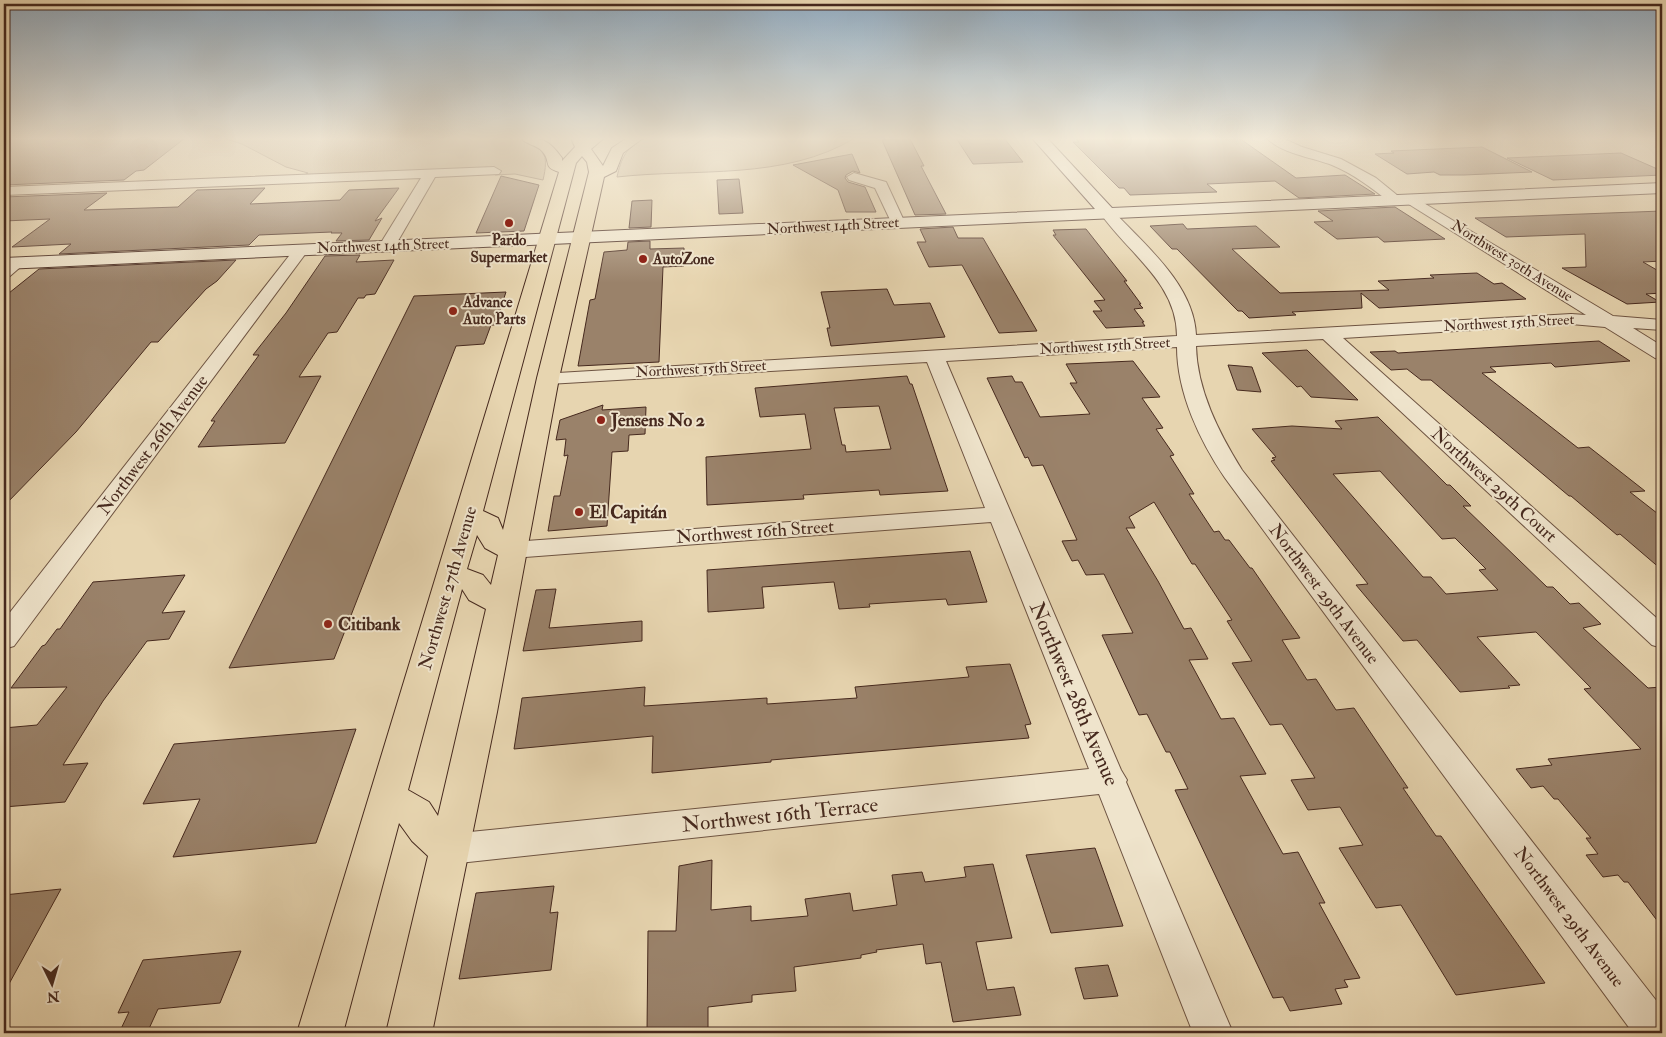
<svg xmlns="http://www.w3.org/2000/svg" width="1666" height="1037" viewBox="0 0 1666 1037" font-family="'IM FELL Double Pica',serif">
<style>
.green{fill:#ccb897;stroke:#89705a}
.building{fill:#9a826a;stroke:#46291e;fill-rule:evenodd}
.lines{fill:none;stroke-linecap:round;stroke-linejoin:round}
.street-casing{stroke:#6e5442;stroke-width:2}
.secondary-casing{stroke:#46291e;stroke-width:2}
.highway-casing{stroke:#46291e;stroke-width:2}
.street{fill:#efe4cc;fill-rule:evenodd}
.secondary{fill:#efe4cc;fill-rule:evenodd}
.highway{fill:#e7d5b0;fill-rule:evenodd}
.poi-dot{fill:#8f2418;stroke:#efe4cc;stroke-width:2}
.labels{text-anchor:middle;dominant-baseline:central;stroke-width:4;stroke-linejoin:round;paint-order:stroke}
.far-street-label{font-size:15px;fill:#46291e;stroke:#efe4cc}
.far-poi-label{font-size:15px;font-weight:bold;fill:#46291e;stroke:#efe4cc;text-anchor:start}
.poi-label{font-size:18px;font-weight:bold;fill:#46291e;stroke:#efe4cc;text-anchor:start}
.street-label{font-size:18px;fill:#46291e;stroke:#efe4cc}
.near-street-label{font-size:21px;fill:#46291e;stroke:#efe4cc}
</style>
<rect width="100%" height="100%" fill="#e7d5b0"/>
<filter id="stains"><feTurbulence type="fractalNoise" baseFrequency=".004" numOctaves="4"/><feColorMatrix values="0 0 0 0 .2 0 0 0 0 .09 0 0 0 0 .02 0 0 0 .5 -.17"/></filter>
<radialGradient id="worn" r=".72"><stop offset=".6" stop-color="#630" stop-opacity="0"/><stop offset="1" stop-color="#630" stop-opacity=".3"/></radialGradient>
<path class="green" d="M223 138H519C545 146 549 155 543 180L515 174 495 175 498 170 300 177 308 173 286 167 242 144Z
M646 138H855C784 181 696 168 617 177 621 159 626 146 646 138Z"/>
<path class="building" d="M4 138H185L144 170 136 171 124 180 4 185Z
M956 138H1004L1023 162 973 164Z
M1075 138H1239L1296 178 1345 175 1375 194 1299 198 1275 181 1207 184 1217 192 1130 195 1124 188H1119L1073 142H1079Z
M910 139 924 166H921L946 214 915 215 882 140Z
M1482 147 1532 172 1464 175H1440L1434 172 1407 174 1375 154 1394 153 1391 151Z
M1621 153 1662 171V175L1553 180 1507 158Z
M852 154 860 173 853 171 846 175 845 178 848 182 865 187 876 212H846L838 190 793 165Z
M501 176 539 185 524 231 476 233Z
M739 179 743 213 719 214 717 180Z
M265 188 250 204 340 200 349 190 399 188 375 221 382 218 369 240 336 241 342 233H331L332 232 259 235 249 245 59 254 71 244 12 247 50 219 4 221V197L107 193 84 210 178 207 197 190Z
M652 200 651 227 629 228 632 201Z
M1395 207 1445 239 1384 242 1378 237 1337 239 1314 222 1333 221 1318 211Z
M1662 211V261L1643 262 1662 273V293L1646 294 1660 302 1627 304 1562 268 1586 267 1585 234 1506 237 1475 218Z
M1183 224 1187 229 1256 226 1280 247 1232 249 1280 293 1389 290 1378 281 1434 278 1430 275 1477 273 1494 284 1502 283 1526 299 1379 308 1361 293 1362 308 1292 312 1296 315 1249 318 1242 311H1238L1177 249H1172L1150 226Z
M953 227 958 238H983L1037 331 999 333 962 265 929 267 917 242H926L920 229Z
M1086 229 1127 281H1124L1141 304H1139L1143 308 1134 309 1144 322H1142L1145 326 1106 328 1093 311H1102L1094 301 1105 300 1053 235H1056L1053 230Z
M650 241V249L684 248V266L663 267 659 362 578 366 590 300 595 299 604 252 627 250 628 242Z
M360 255 356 262 394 260 375 294 366 295 364 298H358L337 332 328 333 299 377 321 376 285 443 198 447 215 421H211L259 355H253L286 313 325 256Z
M236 260 217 281 206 289 158 342H151L76 432 4 506V297L39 269Z
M887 289 894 305 930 303 945 337 831 346 827 328H830L821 292Z
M506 292 495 325H491L484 344 456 346 334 659 229 668 414 296Z
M1599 341 1630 361 1555 367 1551 363 1490 367 1496 372 1482 373 1578 448 1589 447 1645 491 1630 492 1662 517V570L1620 534 1617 535 1571 496H1569L1431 380H1421L1407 369 1391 370 1370 352 1395 351 1398 353Z
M1307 350 1358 400 1311 397 1301 386 1297 387 1262 353Z
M1133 361 1160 397 1142 398 1163 428 1156 429 1174 455 1170 456 1194 494H1189L1214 532 1219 531 1225 540H1229L1250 568H1252L1300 638 1282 640 1307 680 1316 679 1336 710 1354 708 1408 788H1403L1436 836H1441L1545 983 1456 995 1401 905 1376 908 1339 848 1363 845 1340 807 1308 810 1291 780 1315 778 1282 724 1270 725 1232 663 1252 661 1227 621 1232 620 1195 564H1192L1154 502 1129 517 1135 528H1126L1158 581 1184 629 1191 628 1208 659 1189 660 1221 719 1234 718 1266 774 1240 776 1283 854 1298 852 1325 903H1319L1360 978 1344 980 1348 987 1335 989 1342 1004 1290 1011 1283 997 1273 998 1175 790 1188 789 1170 752H1166L1147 714 1139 715 1102 635 1133 633 1104 574 1086 575 1078 560 1072 561 1062 541 1077 540 1043 465 1032 466 1028 457 1025 458 987 378 1012 376 1015 382H1022L1040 417 1090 414 1070 383H1077L1066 364Z
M1228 365 1252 367 1261 392 1237 390Z
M907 376 910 384H912L948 491 880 495 879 490 803 495 804 499 707 505 706 457 811 449 805 414 760 417 755 388ZM879 406 891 449 846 452 845 445H842L834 408Z
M603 405 602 410 646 407 645 434 629 435 628 451 612 452 607 526 548 531 554 496H560L568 455 564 456 566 439 556 440 560 420Z
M1378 417 1447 485H1450L1471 506H1463L1547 587H1553L1570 604 1579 603 1601 624 1583 628 1648 688 1662 687V927L1628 882H1624L1618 875 1603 877 1586 855 1598 854 1586 838H1591L1558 799H1554L1543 786 1531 788 1516 769 1552 765 1548 759 1641 749 1584 689 1591 688 1536 632 1477 637 1520 685 1508 686 1510 688 1460 692 1417 640 1403 641 1356 585 1368 584 1271 461 1275 460 1272 458 1276 457 1252 429 1292 426 1342 429 1335 421ZM1380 471 1442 539 1455 538 1486 569 1479 570 1498 590 1446 594 1431 577H1423L1333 474Z
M970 551 987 602 948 605 946 599 869 604 870 607 839 609 834 582 762 587 764 608 708 612 707 570Z
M185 575 162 613 185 611 169 639 147 641 103 701 63 765 88 763 65 802 4 807V728L37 725 67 687 11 688 42 646 45 645 57 629H60L93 582Z
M556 589 549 628 642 621V641L523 651 536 590Z
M1010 664 1031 724 1025 725 1029 738 771 760V762L652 773 653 736 514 749 522 698 645 687 644 706 767 698V704L857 698 855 687 969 677 966 667Z
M356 729 316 843 173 857 200 799 143 804 174 744Z
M1095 848 1123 926 1051 933 1026 855Z
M712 860 711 910 751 906V921L808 916 805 899 850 893 853 911 897 905 892 875 922 872 925 882 966 877 964 867 993 864 1012 938 976 942 987 990 1014 987 1021 1015 953 1022 941 962 926 964 923 944 876 950 877 952 861 955V958L794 967 796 991 752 995V1002L708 1007V1033H647L648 931H676L679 866Z
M554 886 550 913 558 912 551 970 459 979 476 893Z
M61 889 4 993V895Z
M241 951 220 1003 158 1009 147 1033H119L129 1012 118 1013 143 960Z
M1108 965 1118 996 1084 999 1075 968Z"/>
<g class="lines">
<g class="street-casing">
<path id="street" d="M1267 138H1282L1302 147 1341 159 1376 178 1403 200 1396 204 1391 203C1373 189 1354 174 1332 165 1314 158 1280 153 1267 138Z
M494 167 501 171 499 174 435 177 395 246 392 249H382L379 246 421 178 4 195V187Z
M854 173 886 182 905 223 903 226H893L875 188 849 180 847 177Z
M1412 196 1613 316 1662 320V330L1633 328 1662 346V360L1655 358 1605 327 1571 324 1343 338 1662 623V648L1652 645 1323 339 1196 346C1197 390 1219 433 1242 470L1662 1008V1033H1633L1225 478C1200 441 1177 393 1177 347L946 361 1121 770 1127 780 1126 782 1233 1033H1193L1099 794 450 864 438 860 433 849 438 838 450 834 1089 769 991 522 512 558 503 556 500 550 503 544 512 542 985 508 927 362 548 384 541 382 538 378 541 374 1177 336C1177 283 1128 253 1101 214L1103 211H1113C1145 245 1194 285 1196 335L1571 314 1586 315 1407 203 1405 200Z
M301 245 306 247 309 250 306 253 14 646 4 649V620L296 247Z
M17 258 23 260 25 263 10 276 4 278V265Z"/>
</g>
<g class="secondary-casing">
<path id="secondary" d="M1032 138H1047L1112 208 1662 183V193L4 269V258L1095 209Z"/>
</g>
<g class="highway-casing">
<path id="highway" d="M521 138C543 138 549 140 562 158V161L575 147 571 138H585L586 140 588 138H604L591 149 603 166 612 148 627 138H643L623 153 616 171 604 177 559 378 497 712 432 1033H386L428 856 412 841 399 823 343 1033H297L559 172C542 167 552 162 542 151 537 145 527 145 521 138ZM582 156 587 162 589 172 537 378 503 530 498 518 483 511 576 163ZM477 535 485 548 498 555 491 585 483 575 467 569ZM462 589 469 600 486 609 438 816 429 802 408 790Z"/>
</g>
<use href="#street" class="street"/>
<use href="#secondary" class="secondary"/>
<use href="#highway" class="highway"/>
</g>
<linearGradient id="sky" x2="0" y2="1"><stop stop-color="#91aabe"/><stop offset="0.49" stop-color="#f4ecdb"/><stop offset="1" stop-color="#f4ecdb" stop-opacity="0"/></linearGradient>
<rect width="1666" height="283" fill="url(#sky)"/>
<g class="poi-dot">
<circle cx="509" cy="223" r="5"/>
<circle cx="643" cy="259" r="5"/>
<circle cx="453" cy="311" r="5"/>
<circle cx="601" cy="420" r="5"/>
<circle cx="579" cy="512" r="5"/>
<circle cx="328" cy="624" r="5"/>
</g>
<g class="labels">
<g class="far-street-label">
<text transform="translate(833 226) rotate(-3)">Northwest 14th Street</text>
<text transform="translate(383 246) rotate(-2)">Northwest 14th Street</text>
<text transform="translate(1512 261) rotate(32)">Northwest 30th Avenue</text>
<text transform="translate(1509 323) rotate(-3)">Northwest 15th Street</text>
<text transform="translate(1105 346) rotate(-3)">Northwest 15th Street</text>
<text transform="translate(701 369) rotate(-3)">Northwest 15th Street</text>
</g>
<g class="far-poi-label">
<text x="509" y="240" text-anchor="middle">Pardo<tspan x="509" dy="17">Supermarket</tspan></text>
<text x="653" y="259">AutoZone</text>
<text x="463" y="302">Advance<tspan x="463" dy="17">Auto Parts</tspan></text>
</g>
<g class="poi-label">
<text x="611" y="420">Jensens No 2</text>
<text x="589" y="512">El Capitán</text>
<text x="338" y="624">Citibank</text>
</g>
<g class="street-label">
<text transform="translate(153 445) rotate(-53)">Northwest 26th Avenue</text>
<text transform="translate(1494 485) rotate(42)">Northwest 29th Court</text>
<text transform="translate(755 532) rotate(-4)">Northwest 16th Street</text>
<text transform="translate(448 588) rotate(-74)">Northwest 27th Avenue</text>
<text transform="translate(1324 594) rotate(53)">Northwest 29th Avenue</text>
<text transform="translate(1569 917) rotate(53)">Northwest 29th Avenue</text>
</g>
<g class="near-street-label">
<text transform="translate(1074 694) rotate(67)">Northwest 28th Avenue</text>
<text transform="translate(780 815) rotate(-6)">Northwest 16th Terrace</text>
</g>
</g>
<rect width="1666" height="1037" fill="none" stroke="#e7d5b0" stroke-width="20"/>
<rect x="5" y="5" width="1656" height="1027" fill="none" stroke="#46291e" stroke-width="2.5"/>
<rect x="10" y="10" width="1646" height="1017" fill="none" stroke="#46291e"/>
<g transform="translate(52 984) rotate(175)" stroke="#efe4cc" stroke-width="4" paint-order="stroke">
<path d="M0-4L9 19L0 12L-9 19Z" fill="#46291e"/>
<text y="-8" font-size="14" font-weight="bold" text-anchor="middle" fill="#46291e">N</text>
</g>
<rect width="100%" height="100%" filter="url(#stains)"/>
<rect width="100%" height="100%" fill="url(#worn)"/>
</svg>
